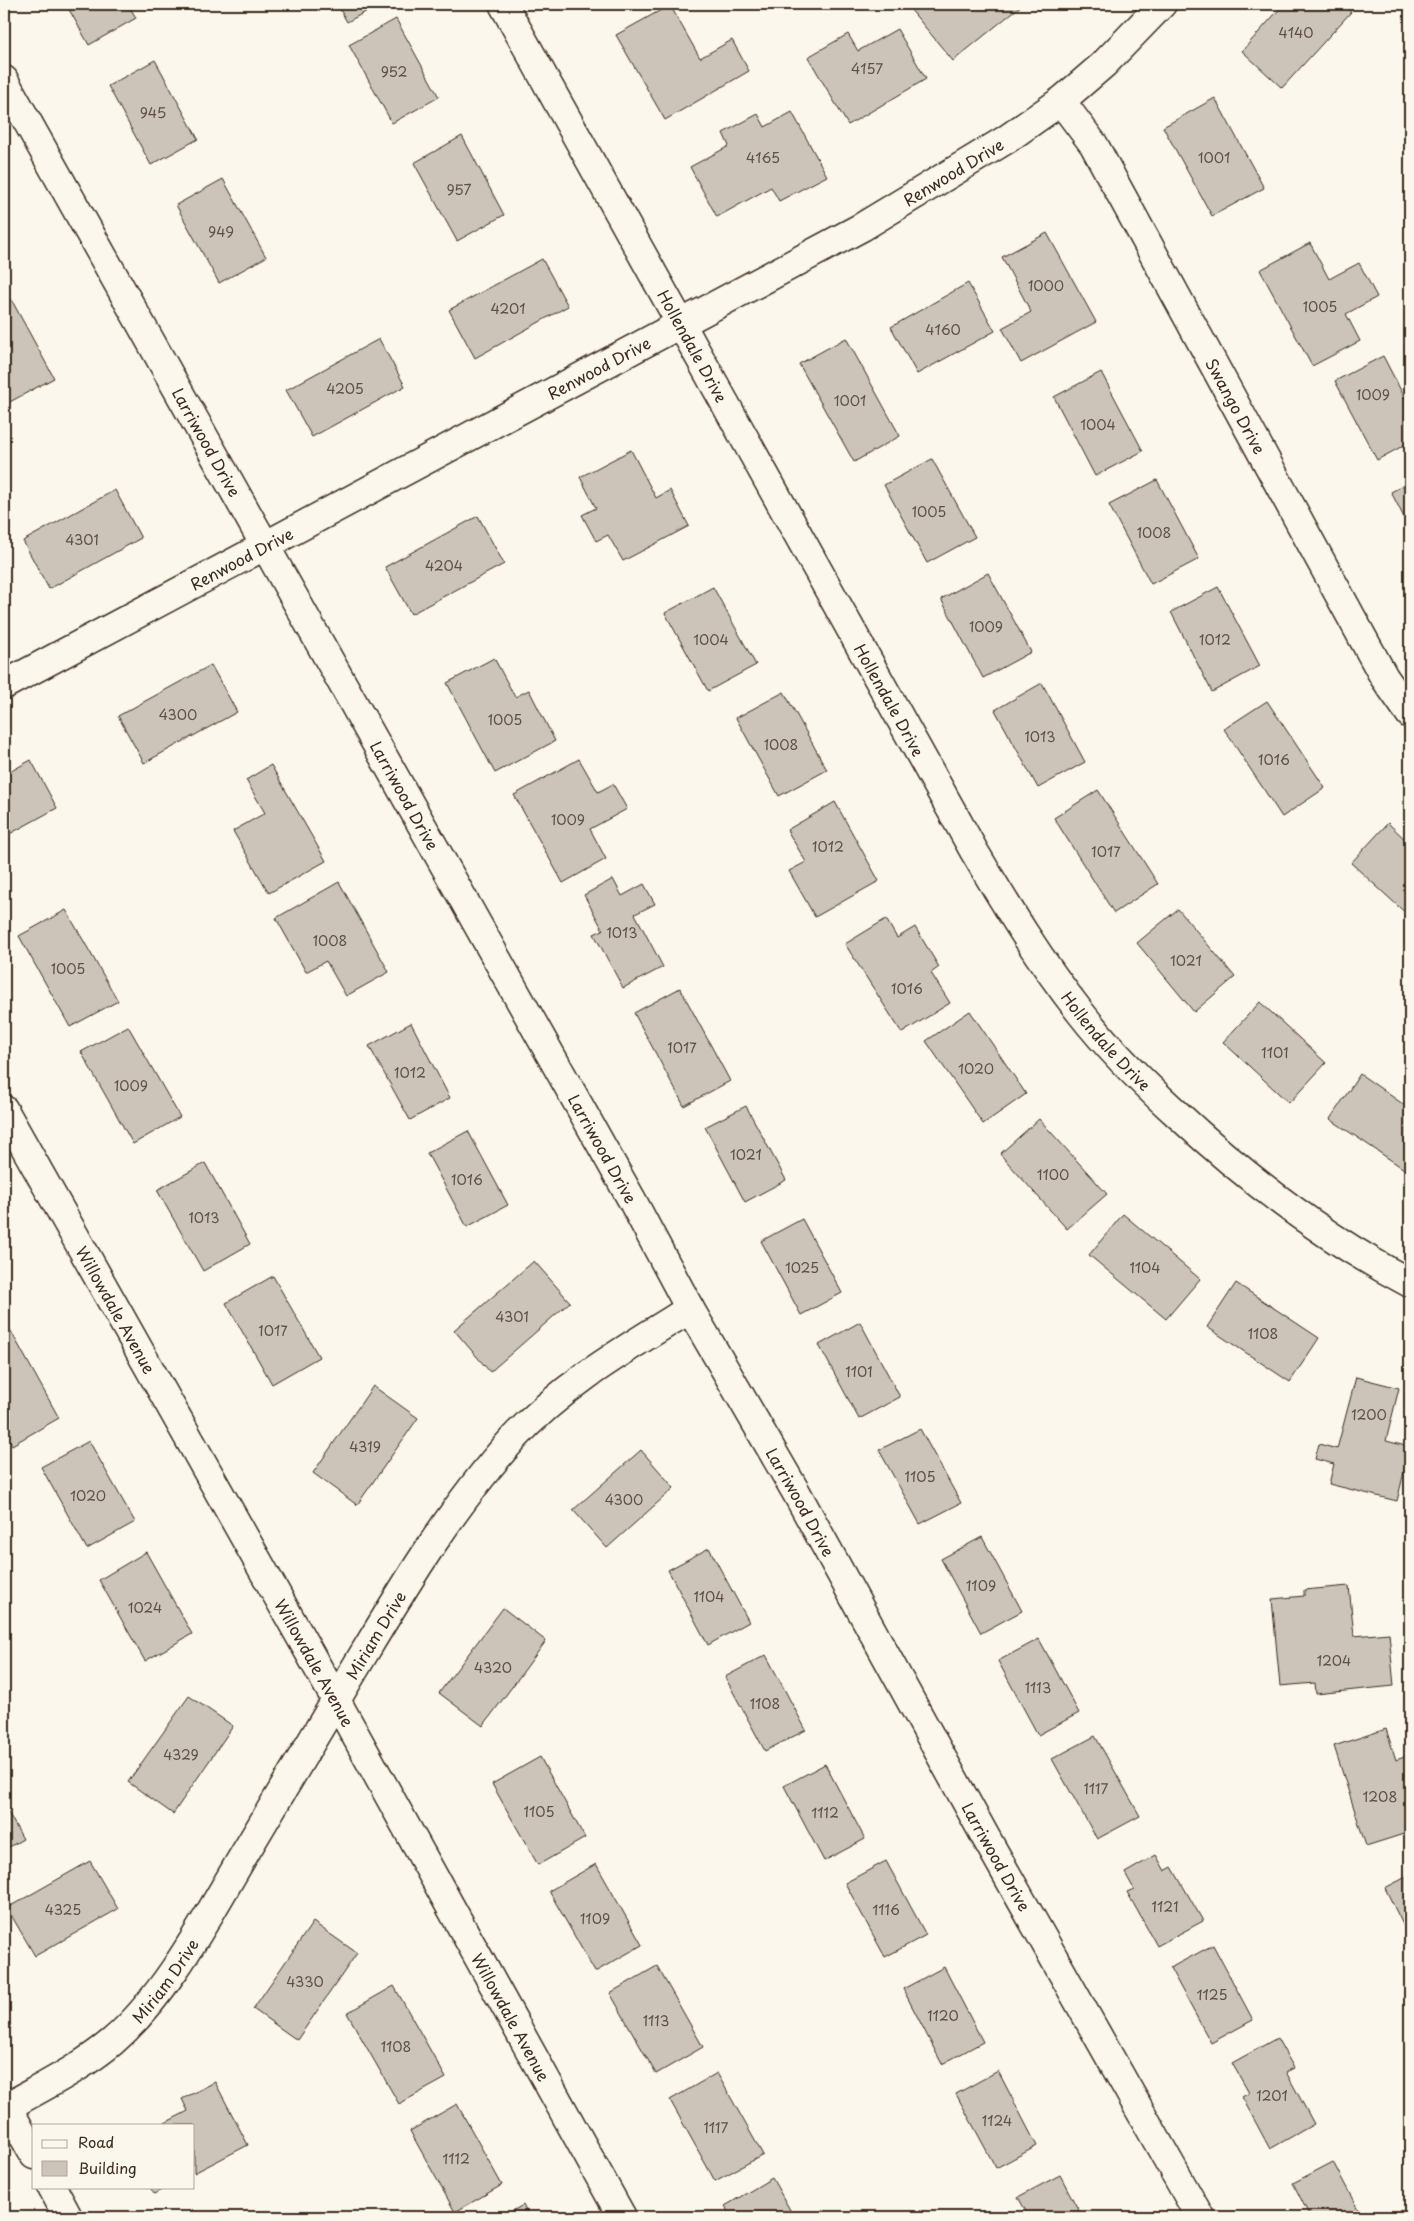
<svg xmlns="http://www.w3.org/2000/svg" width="1414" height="2221" viewBox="0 0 1414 2221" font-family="'Playpen Sans',sans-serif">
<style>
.building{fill:#ccc4b9;stroke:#3b2a1e}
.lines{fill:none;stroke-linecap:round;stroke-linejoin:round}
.minor-casing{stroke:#3b2a1e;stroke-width:31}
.minor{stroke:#fbf7ec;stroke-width:28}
.labels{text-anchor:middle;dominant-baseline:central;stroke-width:5;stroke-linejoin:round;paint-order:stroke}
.number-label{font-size:14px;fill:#5f5045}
.street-label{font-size:16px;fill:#3b2a1e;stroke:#fbf7ec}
</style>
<rect width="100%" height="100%" fill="#fbf7ec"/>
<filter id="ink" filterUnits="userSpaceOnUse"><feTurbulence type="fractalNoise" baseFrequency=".02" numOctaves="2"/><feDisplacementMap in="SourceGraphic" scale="10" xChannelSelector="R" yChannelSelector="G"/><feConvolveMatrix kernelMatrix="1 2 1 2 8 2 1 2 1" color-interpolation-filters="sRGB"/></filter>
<g filter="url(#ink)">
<path class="building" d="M66 4H128L136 18 89 45Z
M337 4H380L347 22Z
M906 4H1023L953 61Z
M1284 4H1342L1351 12 1282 88 1242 51Z
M670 5 700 58 732 40 749 71 665 120 616 35Z
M396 19 439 97 392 123 349 45Z
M897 29 926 79 848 125 808 57 848 34 858 51Z
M155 60 198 139 151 165 108 86Z
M1215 98 1264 188 1212 216 1163 127Z
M792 112 827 176 779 201 771 187 717 217 690 167 729 146 723 133 758 114 765 127Z
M462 136 504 215 457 241 414 163Z
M223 179 266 257 219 283 176 205Z
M1047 233 1096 322 1021 363 1002 328 1031 312 1002 257Z
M1310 243 1329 279 1359 263 1377 297 1346 314 1360 341 1312 366 1260 270Z
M542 259 568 306 475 358 449 310Z
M968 283 995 331 917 374 891 327Z
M11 299 54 378 6 404 4 399V303Z
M846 338 900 436 854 462 799 364Z
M379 339 405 386 312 437 286 390Z
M1383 356 1410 408V442L1377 460 1335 381Z
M1101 372 1143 451 1095 476 1054 397Z
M631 450 656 498 670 490 689 526 623 561 608 535 596 541 582 515 596 508 580 477Z
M932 459 975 537 927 563 884 485Z
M1157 480 1199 559 1151 584 1109 505Z
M1410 482V529L1391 492Z
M115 490 141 538 49 589 23 541Z
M478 516 504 564 411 614 385 567Z
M988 573 1031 652 983 678 941 599Z
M713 587 756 665 708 691 665 613Z
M1218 587 1260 666 1212 692 1171 612Z
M494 658 515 697 529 690 555 741 495 773 447 683Z
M211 665 237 712 144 763 118 716Z
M1042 683 1085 762 1038 788 995 710Z
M784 692 827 770 779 796 736 718Z
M1267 701 1325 788 1282 817 1224 729Z
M579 759 598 792 613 784 627 809 590 829 606 859 563 883 514 795Z
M31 760 57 808 4 837V775Z
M271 765 326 861 269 893 233 831 265 813 246 780Z
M1098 790 1158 884 1114 913 1054 818Z
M835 802 879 881 815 917 789 871 806 862 787 830Z
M1388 823 1410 844V917L1351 863Z
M613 879 622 896 644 884 655 904 635 914 663 967 623 988 594 934 603 930 584 895Z
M339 882 389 972 346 996 326 961 306 972 276 918Z
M1178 909 1235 977 1194 1012 1137 943Z
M66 910 118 1001 70 1027 19 936Z
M886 919 897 938 915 927 939 967 931 973 950 1003 902 1033 845 944Z
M680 988 730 1081 684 1106 634 1013Z
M1260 1002 1326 1063 1289 1103 1223 1042Z
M970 1011 1026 1094 983 1124 926 1041Z
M411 1023 450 1098 410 1120 369 1046Z
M128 1026 180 1117 133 1144 81 1052Z
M1360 1074 1410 1109V1160L1404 1169 1330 1119Z
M746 1106 786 1180 745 1202 705 1127Z
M1039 1119 1107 1194 1067 1229 1000 1154Z
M468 1131 508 1205 467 1227 427 1153Z
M205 1163 250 1244 203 1271 157 1190Z
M1123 1214 1200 1279 1166 1319 1089 1255Z
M802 1219 842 1293 801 1315 761 1241Z
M534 1261 570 1302 490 1372 454 1330Z
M273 1276 319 1357 272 1384 226 1303Z
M1236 1283 1319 1338 1290 1382 1207 1327Z
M860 1322 900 1397 859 1419 819 1345Z
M8 1326 59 1418 12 1445 4 1430V1329Z
M1356 1377 1399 1388 1386 1441 1410 1447 1397 1501 1329 1484 1334 1464 1315 1459 1319 1444 1337 1449Z
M373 1386 418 1418 357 1505 313 1473Z
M920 1429 961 1503 920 1524 879 1450Z
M89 1441 135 1522 87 1549 41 1467Z
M641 1450 674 1488 607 1548 573 1510Z
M982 1537 1022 1611 981 1633 941 1559Z
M709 1548 749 1622 708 1645 668 1570Z
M146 1552 192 1634 145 1661 99 1580Z
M1349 1586 1354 1636 1389 1633 1394 1686 1316 1694 1315 1683 1280 1686 1272 1599 1304 1596V1590Z
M503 1608 546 1641 483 1726 439 1693Z
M1039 1639 1079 1713 1038 1735 998 1661Z
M766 1655 806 1730 765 1751 725 1677Z
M189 1696 233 1726 173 1814 128 1782Z
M1386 1729 1396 1760 1410 1755V1832L1366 1846 1334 1746Z
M1095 1736 1140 1816 1097 1839 1052 1759Z
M540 1757 585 1838 538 1865 492 1784Z
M825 1764 865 1839 824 1861 784 1786Z
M4 1805 23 1839 4 1850Z
M1156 1855 1165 1871 1172 1867 1203 1921 1157 1946 1127 1892 1134 1889 1125 1873Z
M90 1861 118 1909 35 1956 7 1908Z
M886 1861 926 1935 885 1957 845 1883Z
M596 1864 642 1945 595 1972 549 1891Z
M1410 1875V1939L1385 1888Z
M313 1922 357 1953 297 2040 253 2009Z
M1213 1945 1253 2020 1211 2043 1170 1968Z
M657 1966 703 2047 656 2074 610 1993Z
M944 1967 983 2042 942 2064 903 1989Z
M394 1986 446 2078 399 2104 347 2013Z
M1277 2038 1294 2068 1286 2072 1314 2124 1270 2149 1242 2097 1249 2093 1232 2063Z
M998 2071 1037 2146 996 2168 956 2094Z
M717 2073 763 2155 715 2181 670 2100Z
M215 2082 248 2145 194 2173V2125H161L188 2111 182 2099Z
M457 2104 502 2185 455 2212 410 2131Z
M1333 2162 1362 2217H1310L1293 2183Z
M1060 2175 1082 2217H1029L1018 2197Z
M772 2178 794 2217H732L725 2206Z
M150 2187H167L154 2194Z
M523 2205 529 2217H502Z"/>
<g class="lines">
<g class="minor-casing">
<g id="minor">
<path id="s1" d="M503 4 974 851C1007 907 1040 961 1080 1012 1108 1048 1142 1082 1176 1113 1247 1179 1324 1238 1410 1283"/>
<path id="s2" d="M4 80 632 1200 690 1309 796 1492 985 1836 1200 2217"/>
<path id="s3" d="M1061 101 1094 145 1384 677 1410 714"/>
<path id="s4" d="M4 685 862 227 1007 139 1061 101 1104 64 1162 4"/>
<path id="s5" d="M4 1110 336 1700 622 2217"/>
<path d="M4 2101 34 2155"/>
<path id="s6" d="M7 2107C42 2087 81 2068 112 2042 168 1994 208 1915 245 1853 284 1787 323 1721 363 1655 408 1580 454 1504 513 1439 564 1384 627 1348 690 1309"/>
<path d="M52 2187 68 2217"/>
</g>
</g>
<use href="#minor" class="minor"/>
</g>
</g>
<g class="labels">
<g class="number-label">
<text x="1296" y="32">4140</text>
<text x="867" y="68">4157</text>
<text x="394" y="71">952</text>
<text x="153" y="112">945</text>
<text x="763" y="157">4165</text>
<text x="1214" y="157">1001</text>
<text x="459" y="189">957</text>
<text x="221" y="231">949</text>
<text x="1046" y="285">1000</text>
<text x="1320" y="306">1005</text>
<text x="508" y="308">4201</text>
<text x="943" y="329">4160</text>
<text x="345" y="388">4205</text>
<text x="1373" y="394">1009</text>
<text x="850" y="400">1001</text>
<text x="1098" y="424">1004</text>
<text x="929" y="511">1005</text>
<text x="1154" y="532">1008</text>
<text x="82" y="539">4301</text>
<text x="444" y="565">4204</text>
<text x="986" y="626">1009</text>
<text x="711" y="639">1004</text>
<text x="1215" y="639">1012</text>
<text x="178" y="714">4300</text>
<text x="505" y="719">1005</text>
<text x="1040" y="736">1013</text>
<text x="781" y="744">1008</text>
<text x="1274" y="759">1016</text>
<text x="568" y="819">1009</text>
<text x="828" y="846">1012</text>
<text x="1106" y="851">1017</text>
<text x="622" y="932">1013</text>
<text x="330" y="940">1008</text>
<text x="1186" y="960">1021</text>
<text x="68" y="968">1005</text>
<text x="907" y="988">1016</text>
<text x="682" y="1047">1017</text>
<text x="1275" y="1052">1101</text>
<text x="976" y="1068">1020</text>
<text x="410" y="1072">1012</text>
<text x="131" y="1085">1009</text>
<text x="746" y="1154">1021</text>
<text x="1053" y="1174">1100</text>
<text x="467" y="1179">1016</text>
<text x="204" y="1217">1013</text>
<text x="802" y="1267">1025</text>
<text x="1145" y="1267">1104</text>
<text x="512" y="1316">4301</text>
<text x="273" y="1330">1017</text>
<text x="1263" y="1333">1108</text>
<text x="859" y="1371">1101</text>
<text x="1369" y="1414">1200</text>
<text x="365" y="1446">4319</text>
<text x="920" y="1476">1105</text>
<text x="88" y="1495">1020</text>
<text x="624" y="1499">4300</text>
<text x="981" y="1585">1109</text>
<text x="709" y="1596">1104</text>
<text x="145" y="1607">1024</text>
<text x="1334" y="1660">1204</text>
<text x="493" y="1667">4320</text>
<text x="1038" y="1687">1113</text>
<text x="765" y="1703">1108</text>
<text x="181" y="1754">4329</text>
<text x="1096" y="1788">1117</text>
<text x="1380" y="1796">1208</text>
<text x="539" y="1811">1105</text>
<text x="825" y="1812">1112</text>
<text x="1165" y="1906">1121</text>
<text x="63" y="1909">4325</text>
<text x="886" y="1909">1116</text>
<text x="595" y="1918">1109</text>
<text x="305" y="1981">4330</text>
<text x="1212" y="1994">1125</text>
<text x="943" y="2015">1120</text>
<text x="656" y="2020">1113</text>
<text x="396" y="2046">1108</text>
<text x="1272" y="2095">1201</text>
<text x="997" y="2120">1124</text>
<text x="716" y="2127">1117</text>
<text x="456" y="2158">1112</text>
</g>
<g class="street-label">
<text stroke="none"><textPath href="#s4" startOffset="1079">Renwood Drive</textPath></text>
<text stroke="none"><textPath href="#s1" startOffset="391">Hollendale Drive</textPath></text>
<text stroke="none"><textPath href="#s4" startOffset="674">Renwood Drive</textPath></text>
<text stroke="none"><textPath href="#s3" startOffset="352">Swango Drive</textPath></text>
<text stroke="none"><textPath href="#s2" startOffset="415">Larriwood Drive</textPath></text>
<text stroke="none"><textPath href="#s4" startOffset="269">Renwood Drive</textPath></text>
<text stroke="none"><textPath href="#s1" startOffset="796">Hollendale Drive</textPath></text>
<text stroke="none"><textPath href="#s2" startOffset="820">Larriwood Drive</textPath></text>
<text stroke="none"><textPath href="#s1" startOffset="1201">Hollendale Drive</textPath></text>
<text stroke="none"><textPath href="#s2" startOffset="1225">Larriwood Drive</textPath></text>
<text stroke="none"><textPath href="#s5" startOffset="229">Willowdale Avenue</textPath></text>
<text stroke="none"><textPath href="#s2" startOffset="1630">Larriwood Drive</textPath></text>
<text stroke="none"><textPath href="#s6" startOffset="610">Miriam Drive</textPath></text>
<text stroke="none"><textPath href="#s5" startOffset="634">Willowdale Avenue</textPath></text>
<text stroke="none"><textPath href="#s2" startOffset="2035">Larriwood Drive</textPath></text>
<text stroke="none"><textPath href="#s6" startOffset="205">Miriam Drive</textPath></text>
<text stroke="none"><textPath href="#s5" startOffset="1039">Willowdale Avenue</textPath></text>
</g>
</g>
<rect width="1414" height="2221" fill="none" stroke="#fbf7ec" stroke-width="20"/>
<rect x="10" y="10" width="1394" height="2201" fill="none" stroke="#3b2a1e" stroke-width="2" filter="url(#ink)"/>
<rect x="32" y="2124" width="162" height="65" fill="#fbf7ec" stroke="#aea59a"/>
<rect x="42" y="2140" width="25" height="8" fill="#fbf7ec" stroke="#aea59a"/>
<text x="78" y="2148" font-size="15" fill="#3b2a1e">Road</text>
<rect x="42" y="2161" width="25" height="15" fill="#ccc4b9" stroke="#aea59a"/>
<text x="78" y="2174" font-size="15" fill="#3b2a1e">Building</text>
</svg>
